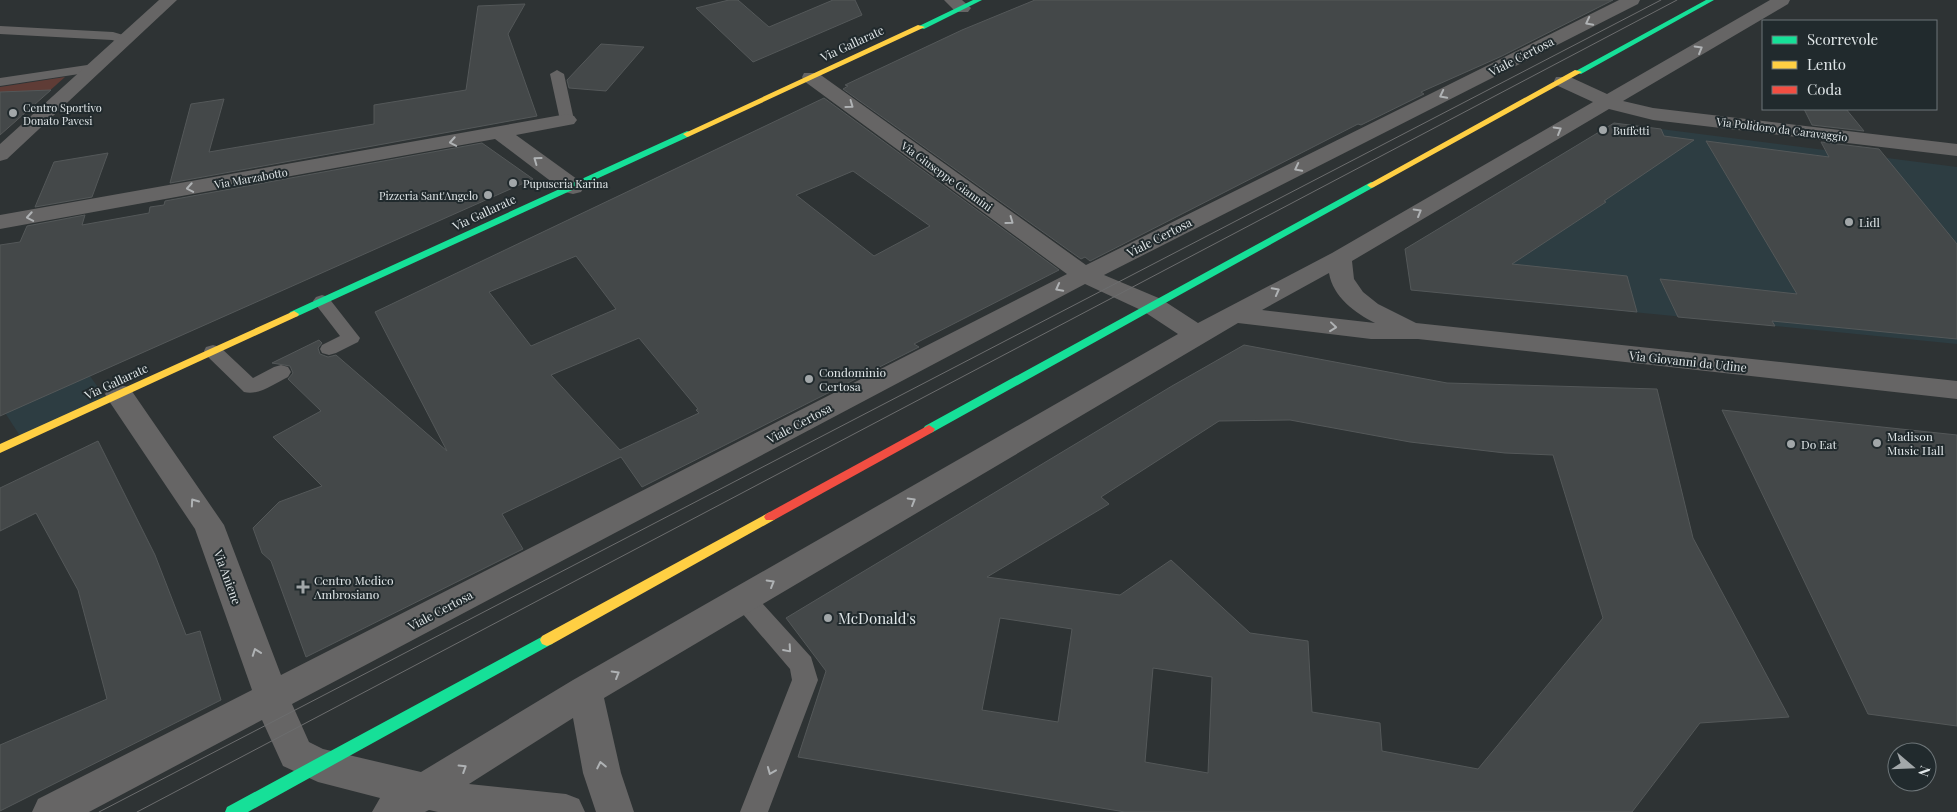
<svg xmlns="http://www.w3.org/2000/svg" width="1957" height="812" viewBox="0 0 1957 812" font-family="'Playfair Display',serif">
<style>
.built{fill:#2d3d42}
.green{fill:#5f3c36}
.building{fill:#444849;stroke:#545859;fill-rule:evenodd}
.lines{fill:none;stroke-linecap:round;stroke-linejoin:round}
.lane{fill:#666565;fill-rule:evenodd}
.street{fill:#666565;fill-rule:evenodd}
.fast{fill:#16e098;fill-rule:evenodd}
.slow{fill:#ffcf43;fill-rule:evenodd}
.jam{fill:#f24e42;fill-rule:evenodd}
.tram{stroke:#6c6d6e;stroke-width:1}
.oneway{stroke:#afb2b4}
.poi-dot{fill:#a2a7a9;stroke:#212a2d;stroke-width:2}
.labels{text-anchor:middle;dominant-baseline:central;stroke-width:4;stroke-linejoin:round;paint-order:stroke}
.far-poi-label{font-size:11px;fill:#e0e6e8;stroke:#212a2d;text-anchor:start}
.far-street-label{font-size:11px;fill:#e0e6e8;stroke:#212a2d}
.street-label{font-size:12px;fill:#e0e6e8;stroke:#212a2d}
.poi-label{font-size:12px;fill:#e0e6e8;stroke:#212a2d;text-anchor:start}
.near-poi-label{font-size:15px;fill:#e0e6e8;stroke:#212a2d;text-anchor:start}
</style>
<rect width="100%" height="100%" fill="#2e3334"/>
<path class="built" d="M1614 123 1957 167V344L1411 290 1405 249Z
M51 321 107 400 22 439 0 405Z"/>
<path class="green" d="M65 77 0 135V87Z"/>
<path class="building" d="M729 0H738L769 27 833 0H855L862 15 753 62 696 8Z
M1035 0H1613L1502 56 1421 92 1424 94 1361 125 1358 124 1090 261 1085 257 1081 259 843 89 848 86 845 85 962 30Z
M525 4 508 34 537 116 170 183 191 104 224 99 209 152 374 124V105L466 90 478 6Z
M601 44 644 47 606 91 569 88 567 80Z
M51 90 0 135V92Z
M824 98 1059 270 914 344 919 347 642 487 621 457 502 514 523 549 306 657 271 561 262 553 253 528 279 502 322 486 273 437 321 411 288 379 293 373 290 366 272 363 319 340 322 343 318 348 320 354 328 357 336 355 447 451 375 312ZM853 171 930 226 874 256 796 195ZM576 256 616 309 531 346 489 292ZM639 338 698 409 696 410 699 413 620 450 551 375Z
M1804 109H1846L1864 131 1812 125Z
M1614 123 1661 129 1664 136 1694 140 1604 201 1606 202 1512 264 1627 276 1637 312 1411 290 1405 249Z
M1706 141 1829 157 1821 142 1879 149 1957 244V339L1772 321 1775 326 1678 317 1660 279 1797 294Z
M482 143 533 179 0 416V245L20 242 27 226 85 215 82 225 149 213 150 207 164 205 165 201Z
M108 153 92 197 35 207 54 162Z
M1244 345 1447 383 1657 389 1693 538 1789 717 1700 723 1632 812H1125L798 757 826 671 786 618 1172 386ZM1290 420 1410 442 1505 453 1553 455 1603 618 1478 769 1382 751 1380 723 1312 712 1308 641 1250 633 1171 560 1120 595 987 577 1109 504 1101 497 1219 421ZM1000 618 1072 629 1058 722 982 710ZM1153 668 1212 677 1208 773 1145 762Z
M1722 410 1957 435V726L1868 714Z
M98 441 155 555 186 635 200 631 221 700 0 811V745L107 699 78 590 36 513 0 531V488Z"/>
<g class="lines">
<path class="lane" d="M0 26 113 32 130 37 132 40 125 44 112 40 0 34Z
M94 64 99 65 101 68 99 71 0 86V78Z
M557 70 564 74 574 120 567 124 560 120 550 74Z
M322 295 328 297 360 338 358 342 336 353 329 355 322 353 320 349 322 345 340 336 313 301 316 297Z
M213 345 220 347 253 378 274 367 281 365 288 367 291 372 288 377C275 383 259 396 244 392L206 355 204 351 206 347Z
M744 589 752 592 811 657 818 680 768 812H740L792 680 790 669 736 606 732 599 736 592Z"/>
<path class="street" d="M159 0H177L7 159 0 161V144Z
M944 0H962L971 8 968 12H956Z
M1619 0H1640L1638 4 1104 275 1161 299 1198 323 1332 253 1593 102 1556 85 1554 81 1556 77H1570L1607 94 1770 0H1790L1788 4 1623 101 1653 108 1957 144V156L1653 120 1609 109 1352 261 1354 279 1363 292 1378 304 1416 323 1957 381V399L1418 339H1371L1238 323 604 698 621 773 634 812H596L583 773 573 718 469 784 566 794 579 799 585 812H438L429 810 425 812H372L380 798 318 782 283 766 262 720 89 812H32L38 799 252 690 195 529 109 401 105 394 109 387 119 385 129 387 224 525 281 675 1067 274 804 81 802 77 804 73H818L1086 265ZM1329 273C1333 297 1355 313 1375 323L1262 310ZM1085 284 1143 311 1178 334 573 680 421 772 323 749 309 742 292 704Z
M567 114 574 116 577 120 574 124 516 135 581 182 584 187 581 192 573 194 565 192 495 139 0 229V215Z"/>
<path class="fast" d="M973 0H982L924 29 917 27Z
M1706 0H1714L1581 74 1574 72Z
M687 131 690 132V136L298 316 294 317 289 314 290 312Z
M1371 182 1374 183V187L933 432 929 433 923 429 925 426Z
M547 634 552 636 554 640 552 644 248 812H225L227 807Z"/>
<path class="slow" d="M918 25 925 27 690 136 687 137 683 134Z
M1575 70 1582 72 1374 187 1371 188 1367 185Z
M294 311 299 314 298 316 0 453V444Z
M770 512 774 514 776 517 774 520 552 644 547 646 542 644 540 640 542 636Z"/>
<path class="jam" d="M929 425 935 429 933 432 774 520H766L764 517 766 514Z"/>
<path class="tram" d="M99 812 1661 0
M137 812 1677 0"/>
</g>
<defs><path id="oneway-chevron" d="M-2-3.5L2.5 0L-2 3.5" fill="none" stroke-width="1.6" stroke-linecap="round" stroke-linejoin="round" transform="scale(1.25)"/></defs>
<g class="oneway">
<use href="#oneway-chevron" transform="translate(1589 22) rotate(153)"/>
<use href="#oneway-chevron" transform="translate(1699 49) rotate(-30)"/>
<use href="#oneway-chevron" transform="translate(1443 95) rotate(153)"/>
<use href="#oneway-chevron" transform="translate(850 105) rotate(36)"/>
<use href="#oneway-chevron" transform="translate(1558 130) rotate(-30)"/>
<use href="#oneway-chevron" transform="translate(453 142) rotate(170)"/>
<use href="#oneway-chevron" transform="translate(537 160) rotate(-144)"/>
<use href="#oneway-chevron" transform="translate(1298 168) rotate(153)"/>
<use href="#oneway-chevron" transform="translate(190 188) rotate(170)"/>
<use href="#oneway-chevron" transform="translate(1418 212) rotate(-30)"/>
<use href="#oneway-chevron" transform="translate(30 217) rotate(170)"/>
<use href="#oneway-chevron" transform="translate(1010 221) rotate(36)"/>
<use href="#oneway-chevron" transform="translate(1059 288) rotate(152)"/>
<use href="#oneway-chevron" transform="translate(1276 291) rotate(-28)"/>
<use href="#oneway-chevron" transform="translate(1333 327) rotate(6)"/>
<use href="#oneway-chevron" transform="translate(912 501) rotate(-30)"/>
<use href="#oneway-chevron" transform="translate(194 502) rotate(-125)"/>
<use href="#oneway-chevron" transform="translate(771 583) rotate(-30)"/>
<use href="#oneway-chevron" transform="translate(788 649) rotate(49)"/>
<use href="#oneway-chevron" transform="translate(256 652) rotate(-110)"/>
<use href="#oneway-chevron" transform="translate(616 674) rotate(-30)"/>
<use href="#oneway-chevron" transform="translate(601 765) rotate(-102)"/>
<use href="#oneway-chevron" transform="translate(463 768) rotate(-32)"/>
<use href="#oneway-chevron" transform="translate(771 771) rotate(112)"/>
</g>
<g class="poi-dot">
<circle cx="13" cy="113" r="5"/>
<circle cx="1603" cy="130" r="5"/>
<circle cx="513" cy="183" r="5"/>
<circle cx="488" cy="195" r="5"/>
<circle cx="1849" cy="222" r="5"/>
<circle cx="809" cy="379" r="5"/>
<circle cx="1877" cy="443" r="5"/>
<circle cx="1791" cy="444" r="5"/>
<path d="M300.5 579.5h5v5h5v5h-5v5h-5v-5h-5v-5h5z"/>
<circle cx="828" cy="618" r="5"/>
</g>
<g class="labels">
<g class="far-poi-label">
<text x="23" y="107">Centro Sportivo<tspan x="23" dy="13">Donato Pavesi</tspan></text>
<text x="1613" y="130">Buffetti</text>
<text x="523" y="183">Pupuseria Karina</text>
<text x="478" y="195" text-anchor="end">Pizzeria Sant'Angelo</text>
</g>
<g class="far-street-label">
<text transform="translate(1782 129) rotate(7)">Via Polidoro da Caravaggio</text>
<text transform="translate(947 176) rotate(36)">Via Giuseppe Giannini</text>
<text transform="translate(251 178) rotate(-10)">Via Marzabotto</text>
</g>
<g class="street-label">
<text transform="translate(852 43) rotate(-25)">Via Gallarate</text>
<text transform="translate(1521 56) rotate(-27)">Viale Certosa</text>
<text transform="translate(484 212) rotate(-25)">Via Gallarate</text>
<text transform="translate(1159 237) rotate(-27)">Viale Certosa</text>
<text transform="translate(1688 361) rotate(6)">Via Giovanni da Udine</text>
<text transform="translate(116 381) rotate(-25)">Via Gallarate</text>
<text transform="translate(799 423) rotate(-28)">Viale Certosa</text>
<text transform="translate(228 577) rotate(70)">Via Aniene</text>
<text transform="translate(440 610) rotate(-28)">Viale Certosa</text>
</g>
<g class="poi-label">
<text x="1859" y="222">Lidl</text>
<text x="819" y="372">Condominio<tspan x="819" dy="14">Certosa</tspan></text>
<text x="1887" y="436">Madison<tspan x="1887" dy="14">Music Hall</tspan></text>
<text x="1801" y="444">Do Eat</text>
<text x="314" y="580">Centro Medico<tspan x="314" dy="14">Ambrosiano</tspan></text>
</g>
<g class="near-poi-label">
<text x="838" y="618">McDonald's</text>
</g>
</g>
<rect x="1762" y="20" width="175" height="90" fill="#212a2d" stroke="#6d7578"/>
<rect x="1772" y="36" width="25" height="8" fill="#16e098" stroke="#6d7578"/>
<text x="1807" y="45" font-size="15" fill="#e0e6e8">Scorrevole</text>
<rect x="1772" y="61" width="25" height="8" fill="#ffcf43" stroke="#6d7578"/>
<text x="1807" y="70" font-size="15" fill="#e0e6e8">Lento</text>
<rect x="1772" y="86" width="25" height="8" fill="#f24e42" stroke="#6d7578"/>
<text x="1807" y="95" font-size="15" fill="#e0e6e8">Coda</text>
<g transform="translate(1912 767) rotate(109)"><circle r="24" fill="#212a2d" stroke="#6d7578"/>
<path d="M0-4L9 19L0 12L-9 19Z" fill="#a2a7a9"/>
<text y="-8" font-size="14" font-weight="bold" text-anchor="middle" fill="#e0e6e8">N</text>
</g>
</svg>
